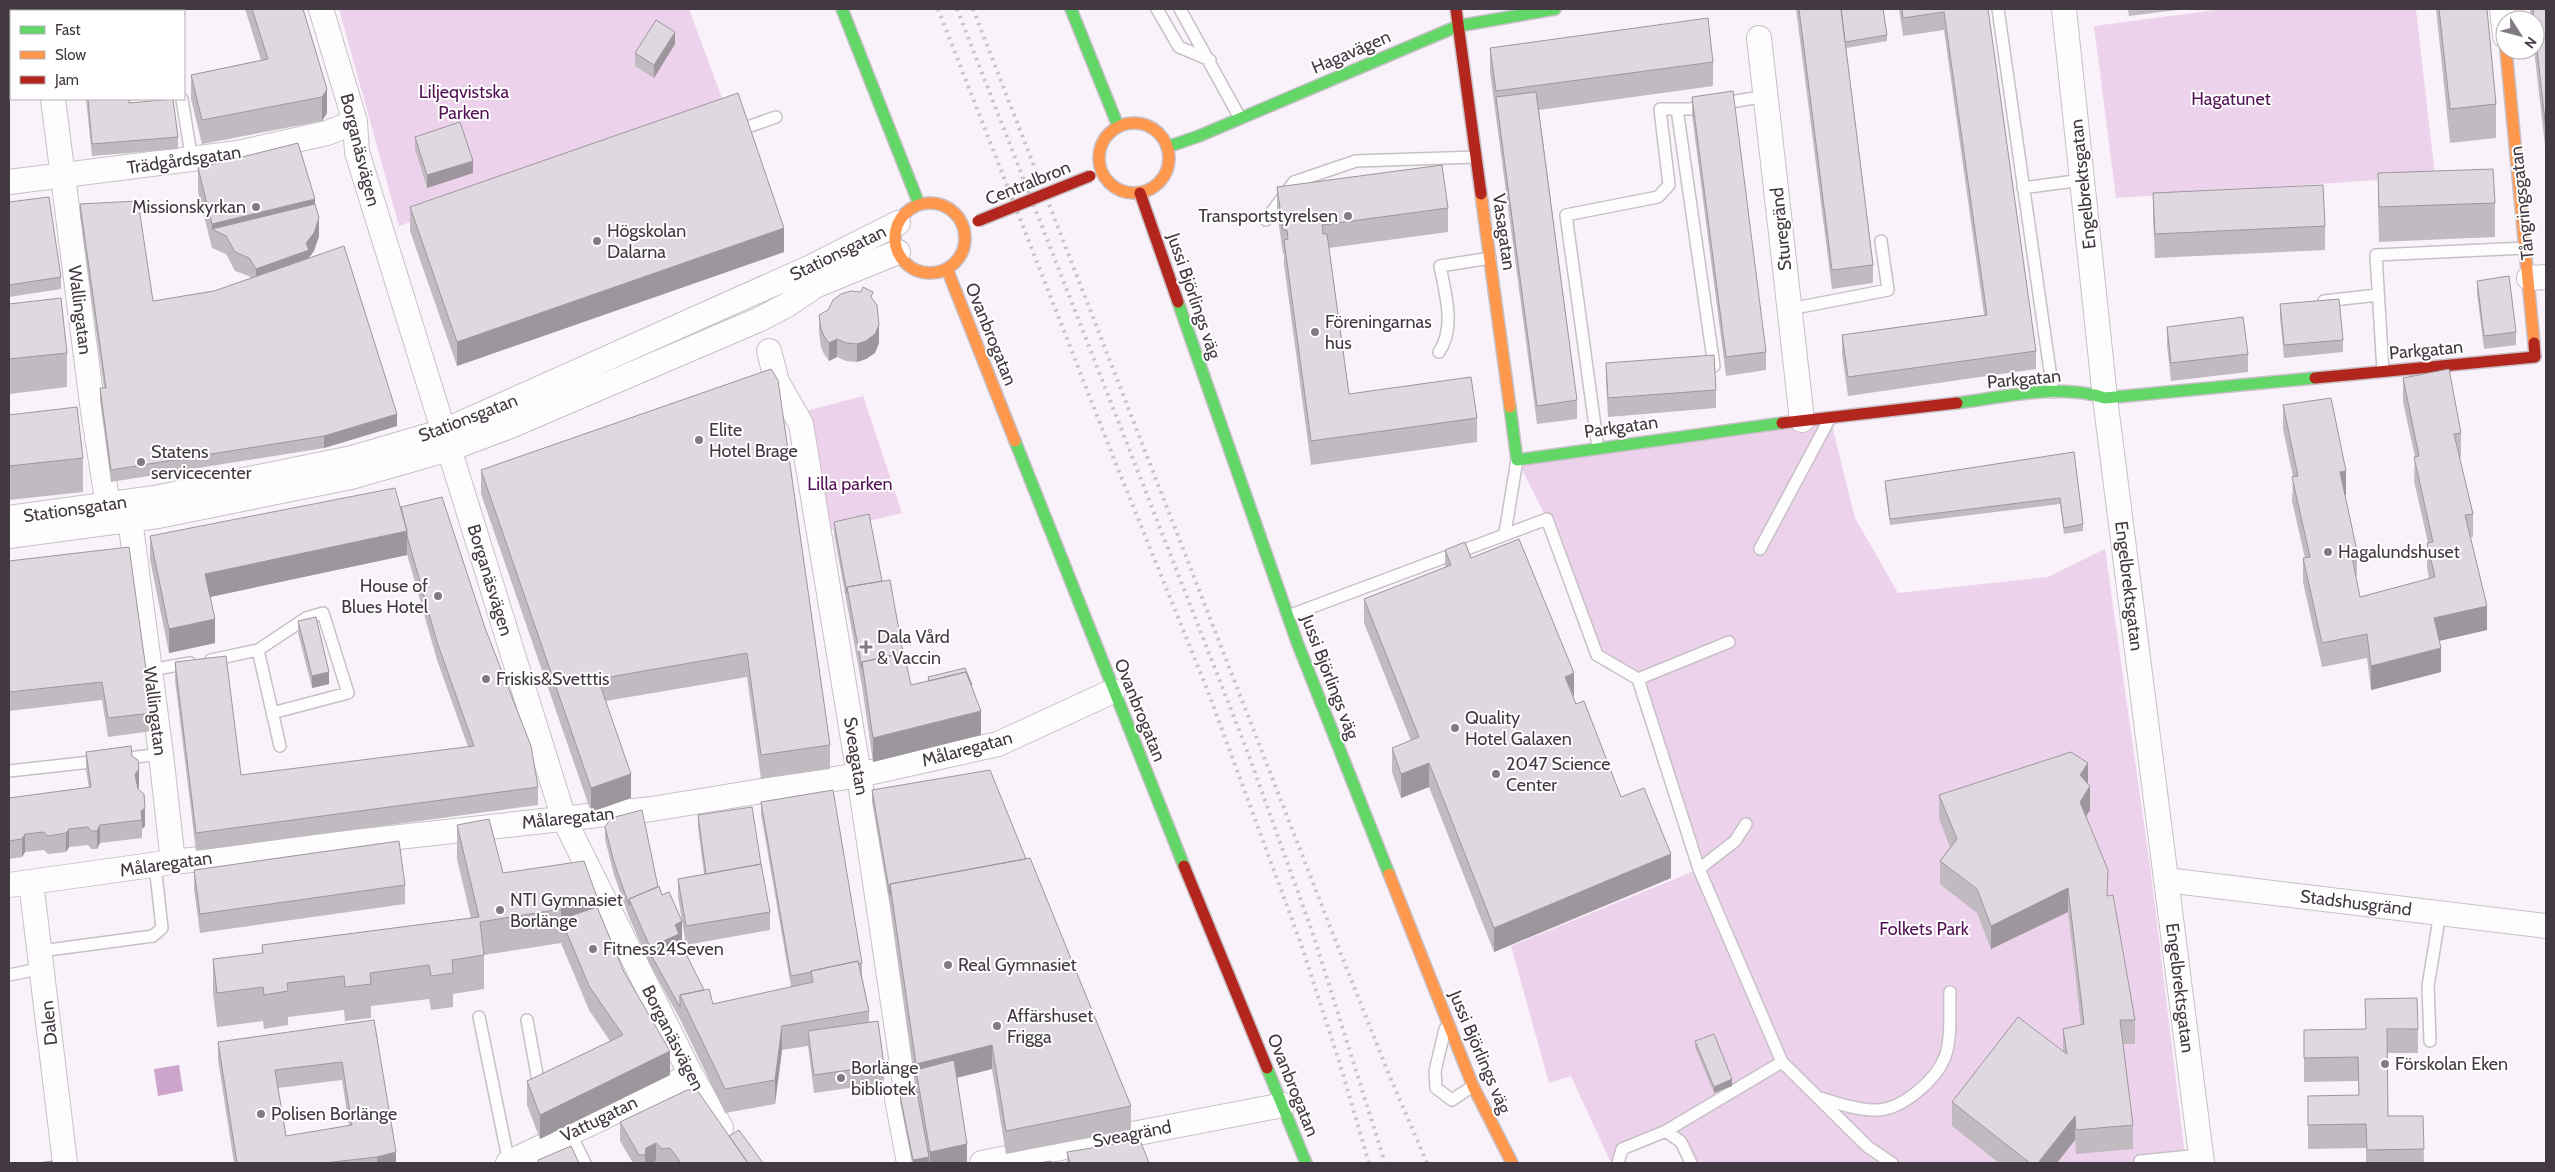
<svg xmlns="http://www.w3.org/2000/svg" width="2555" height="1172" viewBox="0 0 2555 1172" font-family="Cabin,sans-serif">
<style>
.green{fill:#edd2ec}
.water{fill:#cca4cc}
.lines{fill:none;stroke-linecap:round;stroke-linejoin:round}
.lane-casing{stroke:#c7c0c7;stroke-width:14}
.street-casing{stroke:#c7c0c7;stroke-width:26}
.fast-casing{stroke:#c7c0c7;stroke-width:14}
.slow-casing{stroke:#c7c0c7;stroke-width:14}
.jam-casing{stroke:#c7c0c7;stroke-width:14}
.lane{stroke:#fefdfe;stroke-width:11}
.street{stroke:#fefdfe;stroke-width:24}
.fast{stroke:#63d668;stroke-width:11}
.slow{stroke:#ff974d;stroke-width:11}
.jam{stroke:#b3261e;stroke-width:11}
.rail{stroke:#c8c5c8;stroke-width:4;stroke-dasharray:2.5 5;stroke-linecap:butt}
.jam-bridge-casing{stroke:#c7c0c7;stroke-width:14;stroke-linecap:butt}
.jam-bridge{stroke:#b3261e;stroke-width:11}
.wall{fill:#c1bac1;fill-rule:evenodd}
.shaded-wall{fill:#9d979d}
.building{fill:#e0d8e0;stroke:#9d979d;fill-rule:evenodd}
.poi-dot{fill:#827a82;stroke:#fff;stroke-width:2}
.labels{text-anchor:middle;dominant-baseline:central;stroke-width:4;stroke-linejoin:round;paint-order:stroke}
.street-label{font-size:18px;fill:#423942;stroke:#fff}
.park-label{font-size:18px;fill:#531155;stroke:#fff}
.poi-label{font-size:18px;fill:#423942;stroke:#fff;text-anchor:start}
</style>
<rect width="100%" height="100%" fill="#faf2fa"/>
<path class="green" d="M339 9H689L726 109 399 226Z
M2223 9H2416L2435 176 2116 198 2094 26Z
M863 396 902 513 818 533 798 413Z
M1830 417 1855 518 1898 593 2048 577 2105 549 2151 873 2186 1163H1691L1666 1131 1622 1149 1618 1163H1611L1571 1076 1549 1083 1511 946 1699 869 1638 679 1597 655 1547 519 1517 460Z"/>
<path class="water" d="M179 1065 183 1091 158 1096 154 1069Z"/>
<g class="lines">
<g class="lane-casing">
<path id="lane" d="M1157 9 1179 47 1210 60
M1180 9 1240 118
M1998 9 2053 392
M182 99 192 161
M1677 109 1714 366
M742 129 776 117
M2023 188 2082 180
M1266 220 1294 182 1356 161 1476 157
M2324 301 2378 295
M1790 309 1888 290 1881 241
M1439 352C1456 328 1445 292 1440 266L1490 258
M2383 371 2376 255 2525 248
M1598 448 1566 215 1658 197 1669 185 1660 109H1690L1766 96
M1505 533 1517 460
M1760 549 1830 418
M1288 616 1547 519 1597 655 1638 679 1699 869 1782 1062 1868 1147 1892 1163
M258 650 306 618 323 613 348 693 272 713
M211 660 258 650 280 746
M150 670 190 663
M1638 679 1729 642
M121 759 161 754
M9 771 100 761
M1699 869 1735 841 1746 824
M41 951 153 936 162 928 155 865
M9 975 43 968
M479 1017 509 1163
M527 1020 540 1091
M1445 1029 1435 1071 1436 1088 1452 1100 1473 1086
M2430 1041 2428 986 2440 913
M1820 1098C1838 1103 1856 1110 1875 1110 1901 1111 1936 1080 1945 1057 1952 1037 1949 1013 1950 992
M1666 1131 1782 1062
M570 1133 585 1163
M2140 1161 2201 1155
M1618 1163 1622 1149 1666 1131 1681 1142 1691 1163"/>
</g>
<g class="street-casing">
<path id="street" d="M41 9 42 11
M321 9 355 122 357 152 564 819 691 1075 721 1128
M2064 9 2105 398 2202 1163
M2502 9 2505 36
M1759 38 1802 420
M53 99 93 411 110 518
M9 182 238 153 327 133 355 122
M2529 278 2546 277
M769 351 777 382 801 424 859 775 906 1090 897 1099 909 1163
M128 504 161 754 173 862
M9 518 155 498 352 458 444 431 809 268 898 223
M9 536 158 516 351 477 449 449 508 427 758 320 787 305 815 286 898 252
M2166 880 2546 926
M31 882 65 1163
M9 885 173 862 652 809 859 775 998 744 1113 691
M508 1163 691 1075
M982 1163 1283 1105"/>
</g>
<g class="fast-casing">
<path id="fast" d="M842 9 919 204
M1071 9 1118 126
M1167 147 1199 136 1458 26 1555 9
M1178 302 1297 642 1389 874
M1957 403C2004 397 2059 383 2105 398L2315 378
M1510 407 1517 460 1782 423
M1015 441 1184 866
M1267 1068 1306 1163"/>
</g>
<g class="slow-casing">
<path id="slow" d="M2506 50 2534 343
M1099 158a35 35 0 1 1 70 0a35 35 0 1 1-70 0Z
M1481 194 1510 407
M895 238a35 35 0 1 1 70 0a35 35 0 1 1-70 0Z
M947 269 1015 441
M1389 874 1473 1086 1512 1163"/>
</g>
<g class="jam-casing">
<path id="jam" d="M1456 9 1481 194
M1140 193 1178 302
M2315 378 2535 357 2534 343
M1782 423 1957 403
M1184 866 1267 1068"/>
</g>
<use href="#lane" class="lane"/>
<use href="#street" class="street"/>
<use href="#fast" class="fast"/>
<use href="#slow" class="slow"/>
<use href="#jam" class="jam"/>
<path class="rail" d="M938 9 1114 459 1207 689 1300 941 1339 1061 1369 1163
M957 9 1248 753 1314 937 1385 1163
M973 9 1331 929 1388 1072 1427 1163"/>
<g class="jam-bridge-casing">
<path id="jam-bridge" d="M978 221 1090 176"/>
</g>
<use href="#jam-bridge" class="jam-bridge"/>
</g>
<path class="wall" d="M52 9H117V11H52Z
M245 9H303L327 113 322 121 202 144 191 99V75L261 60Z
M1796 9H1883L1887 35V41L1846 48 1873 265V283L1832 289Z
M1899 9H1988L2036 351V369L1848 396 1842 354V335L1984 315 1944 30 1903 36Z
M2128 9H2185L2129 16Z
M2436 9H2487L2496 104V138L2450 143Z
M2530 9H2546V154L2534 50 2535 20H2531Z
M675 44 654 78 635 66V53Z
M1490 48 1713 62V86L1539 110 1577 400V419L1537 424 1490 72Z
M1692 97 1766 352V370L1726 376 1692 115Z
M86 99H140L129 101V103L178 137V149L92 156Z
M415 137 473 173 427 188 415 149Z
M198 168 315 204 319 236 314 251 309 258 397 426 324 448 111 482 100 401V388H104L80 216V204L153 301 214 291 251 278 249 276 235 271 226 254 212 248 198 192Z
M2378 173 2495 203V237L2379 242 2378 207Z
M1277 187 1448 208V232L1329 248 1349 394 1477 418V442L1311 465 1284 264V254H1283L1277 211Z
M2153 193 2325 226V250L2155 258 2153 217Z
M9 202 61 277V289L9 297Z
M410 207 784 252 457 366 410 231Z
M2477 281 2516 332V345L2484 349 2477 293Z
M873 299 879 343 875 353 866 359 857 362 846 361 837 357 829 361 824 354 821 347 819 333V315Z
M9 304 67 353V387L9 394Z
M2280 304 2343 340V352L2284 358 2280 316Z
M2167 327 2248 354V372L2171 381 2167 345Z
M1606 363 1716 390V408L1608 417 1606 381Z
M771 369 830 745V769L761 779 747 677 606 701 631 798 591 812 481 494V470Z
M2403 378 2461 433V457L2459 458 2473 514V537L2470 538 2487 630 2439 641 2441 672 2371 690 2367 658 2322 667 2303 582V558H2305L2292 501 2293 477 2283 429V405L2346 495H2345L2357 551V575L2356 576 2360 597 2429 579 2427 567V543H2428L2414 481 2415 457 2403 402Z
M9 415 83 458V492L9 500Z
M2074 452 2083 524V531L2064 534 2060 504 1890 525 1885 487V481Z
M401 507 485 628 538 787V805L196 851 175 680V662L241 775 468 747 437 660 407 554V555L210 597 215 643 169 653 150 560V536Z
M834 522 882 581 903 653 911 685 928 681V677L981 735 873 762 862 686 834 534Z
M1445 550 1471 558 1573 697 1621 797 1671 878 1494 952 1429 787 1401 798 1392 772V748L1411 741 1364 623V599L1445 568Z
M9 561 152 713V731L108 737 102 700 9 711Z
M298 621 329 684 312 688 298 633Z
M86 752 132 756 139 787 138 789 145 826 142 829V838L100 843 97 849H91L88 845 69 847 66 852 48 854 44 850 25 852 22 857 9 859V798L89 788 86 770Z
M2088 784 2090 810 2086 817 2108 896 2135 1020V1044H2123L2133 1125V1149L2076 1154 2075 1140 2057 1163H1999L1952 1126V1102L2063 1052V1029L2081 1025 2068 912 1991 949 1977 913 1940 884V861L1950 847 1939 819V795Z
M872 790 1026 859 1131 1106V1130L1006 1154 992 1069 957 1078 967 1162 962 1163H929V1162L927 1163H912L900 1102V1095L916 1092 890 907 872 802Z
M761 802 862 963V976L869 1011V1022L884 1065V1083L814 1093 808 1046 782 1050 775 1104 725 1113 680 1019 650 965 629 917 614 875 605 839V827L658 887 682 940 679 941 704 990 713 1004 791 987 761 814Z
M698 815 761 864 770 912V930L686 945 678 897V879L704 874 698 827Z
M457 825 503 873 597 907 624 972 670 1075 540 1139 527 1105V1081L610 1041 589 1010 561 943 484 955V989L453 994V1007L431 1010 429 999 371 1006V1018L345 1021 344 1010 288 1017V1025L264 1029 263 1021 217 1027 213 993V959L262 953V945L471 918 457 859Z
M194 870 405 885V904L200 933 194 889Z
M374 1020 396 1163H234L218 1060V1042ZM342 1080 349 1126 286 1136 278 1088Z
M2418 1029V1053H2387L2388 1116H2423L2424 1163H2366V1148L2308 1149V1096L2359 1095 2358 1081 2304 1082V1030Z
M1695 1041 1732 1086 1714 1093 1695 1047Z
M620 1122 729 1136 763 1163H658L656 1161 652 1163H633L620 1141Z
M1067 1152 1149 1163H1067Z"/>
<path class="shaded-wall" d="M675 32V44L654 78V65Z
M327 89V113L322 121V97Z
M473 161V173L427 188V175Z
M315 199V223L212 229V248V224Z
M319 218V236L314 251 309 257V269L256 287V269L306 243Z
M784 228V252L457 366V342Z
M879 325V343L875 353 866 359 857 362V344Z
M837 339V357L829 361V343Z
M397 414V426L324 448V436Z
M2346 471V495L2340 496V472Z
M407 531V555L205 598V574Z
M2487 606V630L2434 642V618Z
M215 619V643L169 653V629Z
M2441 648V672L2371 690V666Z
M329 672V684L312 688V676Z
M1574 673V697L1565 677Z
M981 711V735L873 762V738Z
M1429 763V787L1401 798V774Z
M2088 763V787L2080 775Z
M139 769V787L135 792V774Z
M631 774V798L591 812V788Z
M2090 786V810L2080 826V802Z
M145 808V826L142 829V820L141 811Z
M100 825V843L97 849V831Z
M69 829V847L66 852V833Z
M25 834V852L22 857V839Z
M1671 854V878L1494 952V928Z
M2068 888V912L1991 949V926Z
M597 897V931L561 919V909Z
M682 921V940L650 953V947L675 925Z
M782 1026V1050L775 1104V1080Z
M992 1045V1069L919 1087 916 1070V1088V1064Z
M670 1051V1075L540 1139V1115Z
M1732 1079V1086L1714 1093V1087Z
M2075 1116V1140L2057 1163H2038Z
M656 1143V1161L652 1163H645V1155L646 1148Z
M967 1144V1162L962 1163H930V1152Z
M396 1152V1163H377V1157Z
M929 1157V1163H913V1160Z"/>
<path class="building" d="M55 9H115L100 11H55Z
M252 9H303L327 89 322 97 202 120 191 75 268 59Z
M1799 9H1841L1873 265 1832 270Z
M1841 9H1883L1887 35 1845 42Z
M1902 9H1988L2036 351 1848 377 1842 335 1987 315 1944 12 1903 18Z
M2439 9H2487L2496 104 2450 109Z
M2533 9H2546V130L2535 31V20H2534Z
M1708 18 1713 62 1496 91 1490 48Z
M656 20 675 32 654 65 635 53Z
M1733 91 1766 352 1726 357 1692 97Z
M1536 92 1577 400 1537 406 1496 97Z
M738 93 784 228 457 342 410 207Z
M88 99H129V103L173 99 178 137 92 144Z
M460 122 473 161 427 175 415 137Z
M298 143 315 199 212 224 198 168Z
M1442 165 1448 208 1322 225 1323 234H1327L1349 394 1471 377 1477 418 1311 441 1284 240 1288 239 1287 230H1283L1277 187Z
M2493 169 2495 203 2379 207 2378 173Z
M2323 185 2325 226 2155 234 2153 193Z
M49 197 61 277 9 285V202Z
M138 201 153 301 214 291 344 246 397 414 324 436 111 470 100 388H106L80 204Z
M315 204 319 218 314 233 306 243 309 250 256 269 249 258 235 252 226 236 212 229Z
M2509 276 2516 332 2484 336 2477 281Z
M863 287 873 292 871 297 877 305 879 325 875 334 866 341 857 344 846 343 837 339 829 343 824 336 821 329 819 315 828 310 833 300 841 294 851 291 861 292Z
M61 298 67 353 9 359V304Z
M2339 299 2343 340 2284 345 2280 304Z
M2243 317 2248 354 2171 363 2167 327Z
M1714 355 1716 390 1608 398 1606 363Z
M771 369 778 380 830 745 761 755 747 653 598 679 631 774 591 788 481 470Z
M2449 369 2461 433 2454 434 2473 514 2465 515 2487 606 2434 618 2441 648 2371 666 2367 634 2322 643 2303 558 2310 557 2292 477 2298 476 2283 405 2331 398 2346 471 2340 472 2357 551 2351 552 2360 597 2435 577 2427 543 2433 542 2414 457 2419 456 2403 378Z
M77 407 83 458 9 466V415Z
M2074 452 2083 524 2064 528 2060 498 1890 519 1885 481Z
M395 488 407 531 205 574 215 619 169 629 150 536Z
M442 497 485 628 531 746 538 787 196 833 175 662 226 656 241 775 474 746 437 642 407 536V531L401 507Z
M869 514 882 581 847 587V593L834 522Z
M1519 539 1574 673 1565 677 1576 704 1584 701 1621 797 1644 788 1671 854 1494 928 1429 763 1401 774 1392 748 1419 737 1364 599 1451 565 1445 550 1465 542 1471 558Z
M129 547 152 713 108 718 102 682 9 692V561Z
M890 580 903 653 862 662V668L847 587Z
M316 617 329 672 312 676 298 621Z
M904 653 911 685 966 672 981 711 873 738 862 662Z
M965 668 972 685 966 672 929 681 928 677Z
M131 746 132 756 138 760 139 769 135 774 138 789 144 794 145 808 141 811 142 820 100 825 97 831H91L88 827 69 829 66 833 48 836 44 832 25 834 22 839 9 841V798L91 787 86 752Z
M2071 752 2088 763 2080 775 2090 786 2080 802 2108 870 2107 896 2113 895 2135 1020H2120L2133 1125 2076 1130 2075 1116 2038 1163H2030L1952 1102 2018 1017 2067 1054 2063 1029 2084 1024 2068 888 1991 926 1977 889 1940 861 1957 839 1939 795Z
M990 770 1026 859 890 884V895L872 790Z
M833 790 862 963 859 964 858 961 811 971V972L791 976 761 802Z
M752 807 761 864 706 874 698 815Z
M642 810 658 887 629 899V905L614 862 605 827 611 818Z
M489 819 503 873 584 861 597 897 561 909 480 922 484 955 452 960 453 973 431 976 429 965 370 973 371 984 345 987 344 976 287 983 288 991 264 995 263 987 217 993 213 959 263 953 262 945 479 917 457 825Z
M399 841 405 885 200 914 194 870Z
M1030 858 1131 1106 1006 1131 992 1045 916 1064 890 884Z
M761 864 770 912 686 926 678 879Z
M659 886 662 895 669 892 682 921 675 925 679 934 650 947 629 899Z
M597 907 624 972 670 1051 540 1115 527 1081 623 1035 589 986 561 919Z
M679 940 704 990 680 995V1007L650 953Z
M858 961 869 1011 782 1026 775 1080 725 1089 680 995 709 989 713 1004 813 982 811 971Z
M2417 998 2418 1029H2387L2388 1116H2423L2424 1149 2367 1150 2366 1124 2308 1125V1096L2359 1095 2358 1057 2304 1058V1030L2366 1029 2365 999Z
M374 1020 396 1152 377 1157 324 1163H237L218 1042ZM342 1062 352 1125 286 1136 275 1070Z
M878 1021 884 1065 814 1075 808 1031Z
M1714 1034 1732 1079 1714 1087 1695 1041Z
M954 1060 967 1144 930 1152 916 1070Z
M687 1090H697L748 1163H681L670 1148 662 1149 656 1143 646 1148 645 1155H639L620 1122Z
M917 1092 929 1157 913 1160 900 1095Z
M739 1130 763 1163H748L729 1136Z
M1140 1140 1149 1163H1070L1067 1152Z
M571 1146 579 1163H538V1160Z
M52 1161V1163H38Z
M1051 1161V1163H1039Z"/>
<g class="poi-dot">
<circle cx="256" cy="207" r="5"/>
<circle cx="1348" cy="216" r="5"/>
<circle cx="597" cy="241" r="5"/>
<circle cx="1315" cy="332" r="5"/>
<circle cx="699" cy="440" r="5"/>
<circle cx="141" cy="462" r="5"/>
<circle cx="2328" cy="552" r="5"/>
<circle cx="438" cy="596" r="5"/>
<path d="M863.5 639.5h5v5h5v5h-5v5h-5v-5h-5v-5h5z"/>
<circle cx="486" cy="679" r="5"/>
<circle cx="1455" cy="728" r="5"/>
<circle cx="1496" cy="774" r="5"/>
<circle cx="500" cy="910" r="5"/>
<circle cx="593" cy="949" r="5"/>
<circle cx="948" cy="965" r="5"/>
<circle cx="997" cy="1026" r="5"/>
<circle cx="2385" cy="1064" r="5"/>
<circle cx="841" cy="1078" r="5"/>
<circle cx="261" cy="1114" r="5"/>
</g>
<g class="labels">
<g class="street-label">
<text transform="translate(1351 52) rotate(-23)">Hagavägen</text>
<text transform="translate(360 150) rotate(76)">Borganäsvägen</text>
<text transform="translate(184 160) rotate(-8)">Trädgårdsgatan</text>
<text transform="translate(1028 183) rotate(-22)">Centralbron</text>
<text transform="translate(2083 184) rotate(-96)">Engelbrektsgatan</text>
<text transform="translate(2522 203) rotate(-96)">Tångringsgatan</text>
<text transform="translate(1781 229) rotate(-96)">Sturegränd</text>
<text transform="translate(1504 232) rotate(82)">Vasagatan</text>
<text transform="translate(838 253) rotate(-26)">Stationsgatan</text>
<text transform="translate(1194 296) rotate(71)">Jussi Björlings väg</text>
<text transform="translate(80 310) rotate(83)">Wallingatan</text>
<text transform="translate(991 334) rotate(68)">Ovanbrogatan</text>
<text transform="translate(2426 350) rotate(-5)">Parkgatan</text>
<text transform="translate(2024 379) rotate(-5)">Parkgatan</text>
<text transform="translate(468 418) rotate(-21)">Stationsgatan</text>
<text transform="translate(1621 427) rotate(-8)">Parkgatan</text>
<text transform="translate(75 509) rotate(-8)">Stationsgatan</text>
<text transform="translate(490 580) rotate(73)">Borganäsvägen</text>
<text transform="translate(2129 586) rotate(83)">Engelbrektsgatan</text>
<text transform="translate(1330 677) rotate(69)">Jussi Björlings väg</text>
<text transform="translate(1140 710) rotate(68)">Ovanbrogatan</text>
<text transform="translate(155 711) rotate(83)">Wallingatan</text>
<text transform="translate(967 749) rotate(-15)">Målaregatan</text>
<text transform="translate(856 756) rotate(81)">Sveagatan</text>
<text transform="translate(568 818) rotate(-6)">Målaregatan</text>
<text transform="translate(166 864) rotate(-8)">Målaregatan</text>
<text transform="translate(2356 903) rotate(7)">Stadshusgränd</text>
<text transform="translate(2180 988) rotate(83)">Engelbrektsgatan</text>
<text transform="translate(49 1023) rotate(-96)">Dalen</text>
<text transform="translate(673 1038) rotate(63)">Borganäsvägen</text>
<text transform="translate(1480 1052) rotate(67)">Jussi Björlings väg</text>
<text transform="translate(1293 1085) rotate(68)">Ovanbrogatan</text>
<text transform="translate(599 1119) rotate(-26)">Vattugatan</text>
<text transform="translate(1132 1134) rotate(-11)">Sveagränd</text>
</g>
<g class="park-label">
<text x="464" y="92">Liljeqvistska<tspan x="464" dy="21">Parken</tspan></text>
<text x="2231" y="99">Hagatunet</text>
<text x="850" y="484">Lilla parken</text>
<text x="1924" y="929">Folkets Park</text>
</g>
<g class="poi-label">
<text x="246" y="207" text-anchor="end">Missionskyrkan</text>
<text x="1338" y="216" text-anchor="end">Transportstyrelsen</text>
<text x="607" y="231">Högskolan<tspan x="607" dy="21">Dalarna</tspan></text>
<text x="1325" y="322">Föreningarnas<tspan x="1325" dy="21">hus</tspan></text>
<text x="709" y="430">Elite<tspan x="709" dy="21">Hotel Brage</tspan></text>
<text x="151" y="452">Statens<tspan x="151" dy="21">servicecenter</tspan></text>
<text x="2338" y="552">Hagalundshuset</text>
<text x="428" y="586" text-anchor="end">House of<tspan x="428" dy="21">Blues Hotel</tspan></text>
<text x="877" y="637">Dala Vård<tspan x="877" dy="21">&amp; Vaccin</tspan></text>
<text x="496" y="679">Friskis&amp;Svetttis</text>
<text x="1465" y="718">Quality<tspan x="1465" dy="21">Hotel Galaxen</tspan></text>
<text x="1506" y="764">2047 Science<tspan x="1506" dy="21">Center</tspan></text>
<text x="510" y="900">NTI Gymnasiet<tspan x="510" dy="21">Borlänge</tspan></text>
<text x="603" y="949">Fitness24Seven</text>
<text x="958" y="965">Real Gymnasiet</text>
<text x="1007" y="1016">Affärshuset<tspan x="1007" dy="21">Frigga</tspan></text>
<text x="2395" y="1064">Förskolan Eken</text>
<text x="851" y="1068">Borlänge<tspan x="851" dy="21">bibliotek</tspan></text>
<text x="271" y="1114">Polisen Borlänge</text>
</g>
</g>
<rect width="2555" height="1172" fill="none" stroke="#423942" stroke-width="20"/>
<rect x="10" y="10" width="175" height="90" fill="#ffffff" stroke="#b3b0b3"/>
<rect x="20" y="26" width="25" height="8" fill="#63d668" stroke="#b3b0b3"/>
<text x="55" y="35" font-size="15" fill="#423942">Fast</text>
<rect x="20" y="51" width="25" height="8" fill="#ff974d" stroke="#b3b0b3"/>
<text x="55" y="60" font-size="15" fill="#423942">Slow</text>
<rect x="20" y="76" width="25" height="8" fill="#b3261e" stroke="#b3b0b3"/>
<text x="55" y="85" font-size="15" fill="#423942">Jam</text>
<g transform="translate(2520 35) rotate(126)"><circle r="24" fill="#ffffff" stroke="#b3b0b3"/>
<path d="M0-4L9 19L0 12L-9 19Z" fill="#827a82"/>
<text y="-8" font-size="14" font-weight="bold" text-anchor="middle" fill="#423942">N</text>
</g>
</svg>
